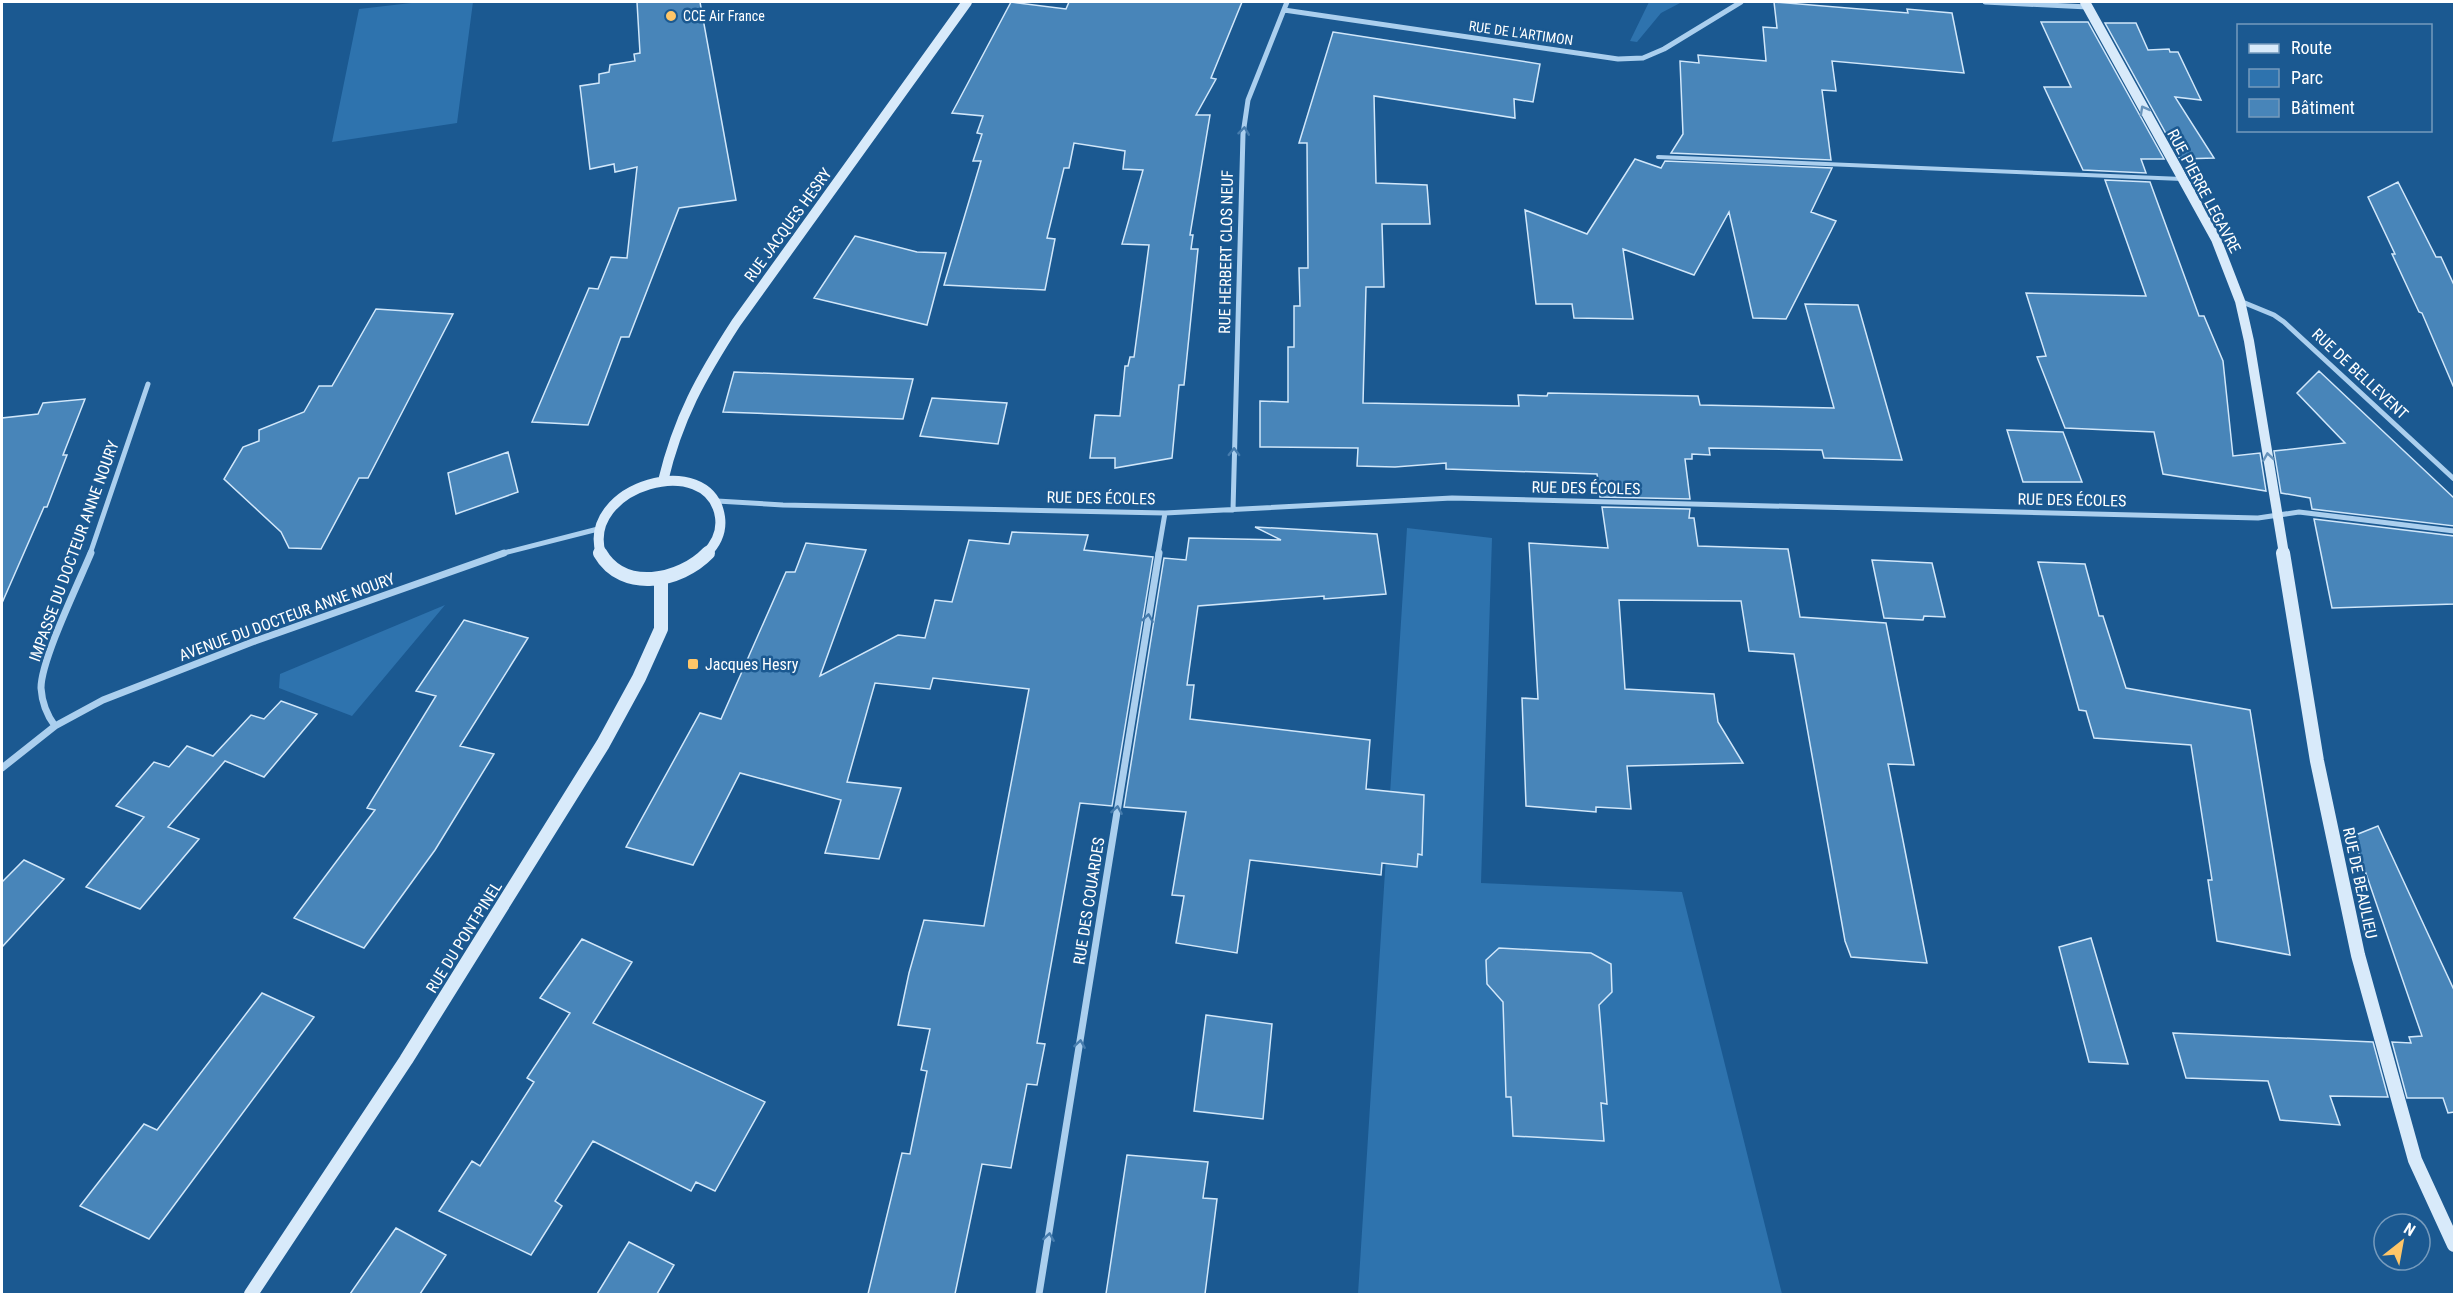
<svg xmlns="http://www.w3.org/2000/svg" width="2456" height="1296" viewBox="0 0 2456 1296" font-family="'Roboto Condensed',sans-serif">
<style>
.green{fill:#2e73ae}
.building{fill:#4885b9;stroke:#d1e7fa;stroke-width:1.5}
.lines{fill:none;stroke-linecap:round;stroke-linejoin:round}
.lane{stroke:#abcfee;stroke-width:4}
.street-far1{stroke:#abcfee;stroke-width:5}
.street{stroke:#abcfee;stroke-width:7}
.secondary-far1{stroke:#d8eafa;stroke-width:10}
.secondary{stroke:#d8eafa;stroke-width:14}
.oneway{stroke:#6793bb}
.oneway2{stroke:#467cad}
.poi-dot{fill:#ffc668;stroke:#1b5991;stroke-width:2}
.labels{text-anchor:middle;dominant-baseline:central;stroke-width:5;stroke-linejoin:round;paint-order:stroke}
.far-poi-label{font-size:14px;fill:#fff;stroke:#1b5991;text-anchor:start}
.far-street-label{font-size:14px;fill:#fff;stroke:#1b5991}
.street-label{font-size:16px;fill:#fff;stroke:#1b5991}
.poi-label{font-size:16px;fill:#fff;stroke:#1b5991;text-anchor:start}
</style>
<rect width="100%" height="100%" fill="#1b5991"/>
<path class="green" d="M420 2H473L457 123 332 142 359 9Z
M1649 2H1682L1661 13 1637 42 1630 41Z
M1407 528 1492 538 1481 883 1682 892 1782 1294H1358Z
M445 605 352 716 279 688 280 674Z"/>
<path class="building" d="M637 2H700L736 200 679 208 629 337H621L588 425 532 422 589 288 598 289 611 257 627 258 637 167 615 172 614 164 590 169 580 86 599 83V74L609 72 610 65 635 61 634 54 640 53Z
M1011 2 1066 9 1069 2H1242L1211 78 1216 79 1196 115H1210L1190 235H1193L1191 249H1198L1184 385H1179L1172 458 1115 468V458H1090L1095 415 1120 416 1125 366H1128L1130 357H1134L1149 245 1122 244 1143 170 1123 169 1125 151 1074 143 1069 168H1064L1047 238 1055 239 1045 290 944 285 981 161H973L982 134 977 133 983 116 952 113Z
M1774 2 1908 13 1907 9 1952 13 1964 73 1832 61 1836 91 1822 90 1831 160 1671 153 1683 134 1680 61 1699 63 1698 55 1766 61 1763 27 1777 28Z
M2041 22H2088L2164 159H2141L2146 173 2083 170 2044 87H2071Z
M2105 23H2136L2148 50 2169 49 2170 52H2178L2201 100 2175 97 2214 158 2180 159Z
M1333 32 1540 64 1533 102 1514 99 1515 118 1374 96 1376 183 1427 185 1430 224H1382L1384 287H1366L1363 403 1519 406 1518 395 1547 396 1548 393 1698 396 1700 405 1834 408 1805 304 1858 305 1902 460 1824 458 1822 450 1709 448 1710 455 1692 454V459H1685L1690 499 1600 497 1597 474 1446 469V463L1395 467 1357 466 1358 448 1260 447V401L1288 402V347H1294V306H1300L1299 268H1308L1307 143H1299Z
M1635 159 1661 168 1665 161 1832 168 1811 212 1836 221 1786 319 1753 318 1729 212 1694 275 1623 249 1633 319 1574 318 1572 304H1536L1525 210 1587 234Z
M2105 180 2150 182 2199 316H2204L2223 361 2233 456 2260 453 2266 491 2163 474 2154 432 2065 428 2037 357 2046 356 2026 293 2146 296Z
M2398 182 2436 257H2441L2454 285V388L2422 313 2419 312 2392 254H2395L2368 197Z
M855 236 917 252 946 253 927 325 814 298Z
M376 309 453 314 368 478H359L321 549 289 548 281 532 224 479 243 447 259 441V430L304 412 319 386H332Z
M2319 371 2454 498V526L2312 509 2310 498 2281 493 2274 451 2345 443 2297 393Z
M734 372 913 379 903 419 723 412Z
M932 398 1007 403 998 444 920 436Z
M85 399 63 455H67L47 507H44L2 603V418L38 414 43 403Z
M2007 430 2063 432 2082 482H2023Z
M508 452 518 492 456 514 448 473Z
M1602 507 1690 509 1689 518H1694L1698 546 1788 549 1800 617 1886 623 1914 765 1888 764 1927 963 1851 957 1845 941 1794 654 1749 651 1741 601 1619 600 1625 689 1714 694 1718 722 1743 763 1627 766 1631 809 1596 807V812L1526 806 1522 698 1538 699 1529 543 1608 548Z
M2314 519 2454 536V604L2332 608Z
M1255 527 1377 534 1386 594 1324 599V596L1198 606 1187 685H1194L1190 719 1370 740 1366 789 1424 795 1422 855 1418 854 1417 867 1382 863 1381 875 1250 860 1237 953 1176 943 1184 896 1172 895 1186 812 1124 807 1164 558 1186 560 1189 538 1281 540Z
M1012 532 1088 535 1084 550 1153 557 1112 806 1080 803 1037 1043 1045 1044 1037 1085 1027 1084 1011 1168 982 1164 955 1294H868L902 1153 910 1154 927 1071 921 1070 930 1029 898 1025 909 973 924 920 984 926 1029 689 933 678 930 689 875 683 847 782 901 788 879 859 825 853 841 800 740 773 693 865 626 847 700 713 721 719 786 572H795L806 543 866 550 820 676 898 635 925 638 935 600 952 602 969 540 1009 544Z
M1872 560 1932 563 1945 617 1924 616 1923 620 1884 618Z
M2038 562 2085 564 2099 616H2103L2126 688 2250 710 2290 955 2217 941 2208 880H2212L2191 745 2094 738 2086 711 2079 710Z
M464 620 528 638 460 746 494 754 435 850 364 948 294 918 375 810 367 808 436 696 416 691Z
M281 701 317 714 264 777 225 761 168 827 199 839 140 909 86 887 144 817 116 806 154 762 169 767 187 746 213 756 251 715 264 719Z
M2378 826 2454 990V1112L2448 1113 2443 1098H2407L2392 1042 2411 1043 2409 1037 2422 1036 2353 836Z
M24 860 64 879 2 947V882Z
M2091 938 2128 1064 2089 1062 2059 947Z
M582 939 632 962 593 1023 765 1102 715 1191 696 1182 691 1191 593 1141 555 1201 562 1206 531 1255 439 1211 472 1161 480 1166 534 1082 527 1078 570 1013 540 998Z
M1499 948 1591 953 1611 964 1612 992 1599 1005 1607 1104 1601 1103 1604 1141 1513 1136 1511 1097H1506L1503 1002 1487 984 1486 960Z
M262 993 314 1017 149 1239 80 1206 144 1124 157 1130Z
M1206 1015 1272 1024 1263 1119 1194 1111Z
M2173 1033 2373 1042 2388 1097 2330 1096 2340 1125 2280 1120 2268 1081 2186 1078Z
M1127 1155 1208 1162 1203 1198 1217 1199 1205 1294H1106Z
M396 1228 446 1255 420 1294H350Z
M629 1242 674 1265 657 1294H597Z"/>
<g class="lines">
<path class="lane" d="M1658 157 2182 179"/>
<path class="street-far1" d="M1985 2 2088 7
M1284 10 1618 59 1643 58 1664 49 1741 2
M2240 301 2274 315 2284 322 2454 479
M717 501 783 505 1165 513 1452 498 2258 518 2299 512 2454 531
M1233 510 1243 134 1248 100 1287 2
M90 554 148 384
M500 554 598 529
M1158 554 1165 513"/>
<path class="street" d="M55 726C46 714 42 703 41 688 41 660 79 582 91 553
M2 768 55 726 103 700 255 641 504 553
M1039 1294 1159 553"/>
<path class="secondary-far1" d="M2085 2 2216 239 2240 301 2249 341 2284 554
M663 481C678 418 701 377 736 323L967 2
M601 554C580 486 710 449 720 517 722 531 716 544 706 554"/>
<path class="secondary" d="M600 553C623 593 680 582 708 553
M2283 553 2317 761 2358 955 2415 1160 2454 1245
M251 1294 406 1060 603 744 639 678 661 629V579"/>
</g>
<defs><path id="oneway-chevron" d="M-2-3.5L2.5 0L-2 3.5" fill="none" stroke-width="1.6" stroke-linecap="round" stroke-linejoin="round" transform="scale(1.5)"/></defs>
<g class="oneway">
<use href="#oneway-chevron" transform="translate(2144 110) rotate(-119)"/>
<use href="#oneway-chevron" transform="translate(2268 457) rotate(-99)"/>
</g>
<g class="oneway2">
<use href="#oneway-chevron" transform="translate(1244 131) rotate(-83)"/>
<use href="#oneway-chevron" transform="translate(1234 452) rotate(-89)"/>
<use href="#oneway-chevron" transform="translate(1148 618) rotate(-81)"/>
<use href="#oneway-chevron" transform="translate(1117 810) rotate(-81)"/>
<use href="#oneway-chevron" transform="translate(1080 1044) rotate(-81)"/>
<use href="#oneway-chevron" transform="translate(1049 1237) rotate(-81)"/>
</g>
<g class="poi-dot">
<circle cx="671" cy="16" r="6"/>
<rect x="687" y="658" width="12" height="12" rx="3"/>
</g>
<g class="labels">
<g class="far-poi-label">
<text x="683" y="16">CCE Air France</text>
</g>
<g class="far-street-label">
<text transform="translate(1521 33) rotate(8)">RUE DE L'ARTIMON</text>
</g>
<g class="street-label">
<text transform="translate(2204 191) rotate(62)">RUE PIERRE LEGAVRE</text>
<text transform="translate(788 225) rotate(-54)">RUE JACQUES HESRY</text>
<text transform="translate(1226 252) rotate(-89)">RUE HERBERT CLOS NEUF</text>
<text transform="translate(2360 374) rotate(43)">RUE DE BELLEVENT</text>
<text transform="translate(1586 488) rotate(1)">RUE DES ÉCOLES</text>
<text transform="translate(1101 498) rotate(1)">RUE DES ÉCOLES</text>
<text transform="translate(2072 500) rotate(1)">RUE DES ÉCOLES</text>
<text transform="translate(74 551) rotate(-70)">IMPASSE DU DOCTEUR ANNE NOURY</text>
<text transform="translate(287 617) rotate(-20)">AVENUE DU DOCTEUR ANNE NOURY</text>
<text transform="translate(2360 883) rotate(78)">RUE DE BEAULIEU</text>
<text transform="translate(1089 901) rotate(-81)">RUE DES COUARDES</text>
<text transform="translate(464 937) rotate(-58)">RUE DU PONT-PINEL</text>
</g>
<g class="poi-label">
<text x="705" y="664">Jacques Hesry</text>
</g>
</g>
<rect width="2456" height="1296" fill="none" stroke="#ffffff" stroke-width="6"/>
<rect x="2237" y="24" width="195" height="108" fill="#1b5991" stroke="#769bbd" stroke-width="1.5"/>
<rect x="2249" y="44" width="30" height="9" fill="#d8eafa" stroke="#769bbd" stroke-width="1.5"/>
<text x="2291" y="54" font-size="18" fill="#ffffff">Route</text>
<rect x="2249" y="69" width="30" height="18" fill="#2e73ae" stroke="#769bbd" stroke-width="1.5"/>
<text x="2291" y="84" font-size="18" fill="#ffffff">Parc</text>
<rect x="2249" y="99" width="30" height="18" fill="#4885b9" stroke="#769bbd" stroke-width="1.5"/>
<text x="2291" y="114" font-size="18" fill="#ffffff">Bâtiment</text>
<g transform="translate(2402 1242) rotate(31)"><circle r="28" fill="#1b5991" stroke="#769bbd" stroke-width="1.5"/>
<path d="M0-4.5L10 22L0 15L-10 22Z" fill="#ffc668"/>
<text y="-9" font-size="16" font-weight="bold" text-anchor="middle" fill="#ffffff">N</text>
</g>
</svg>
